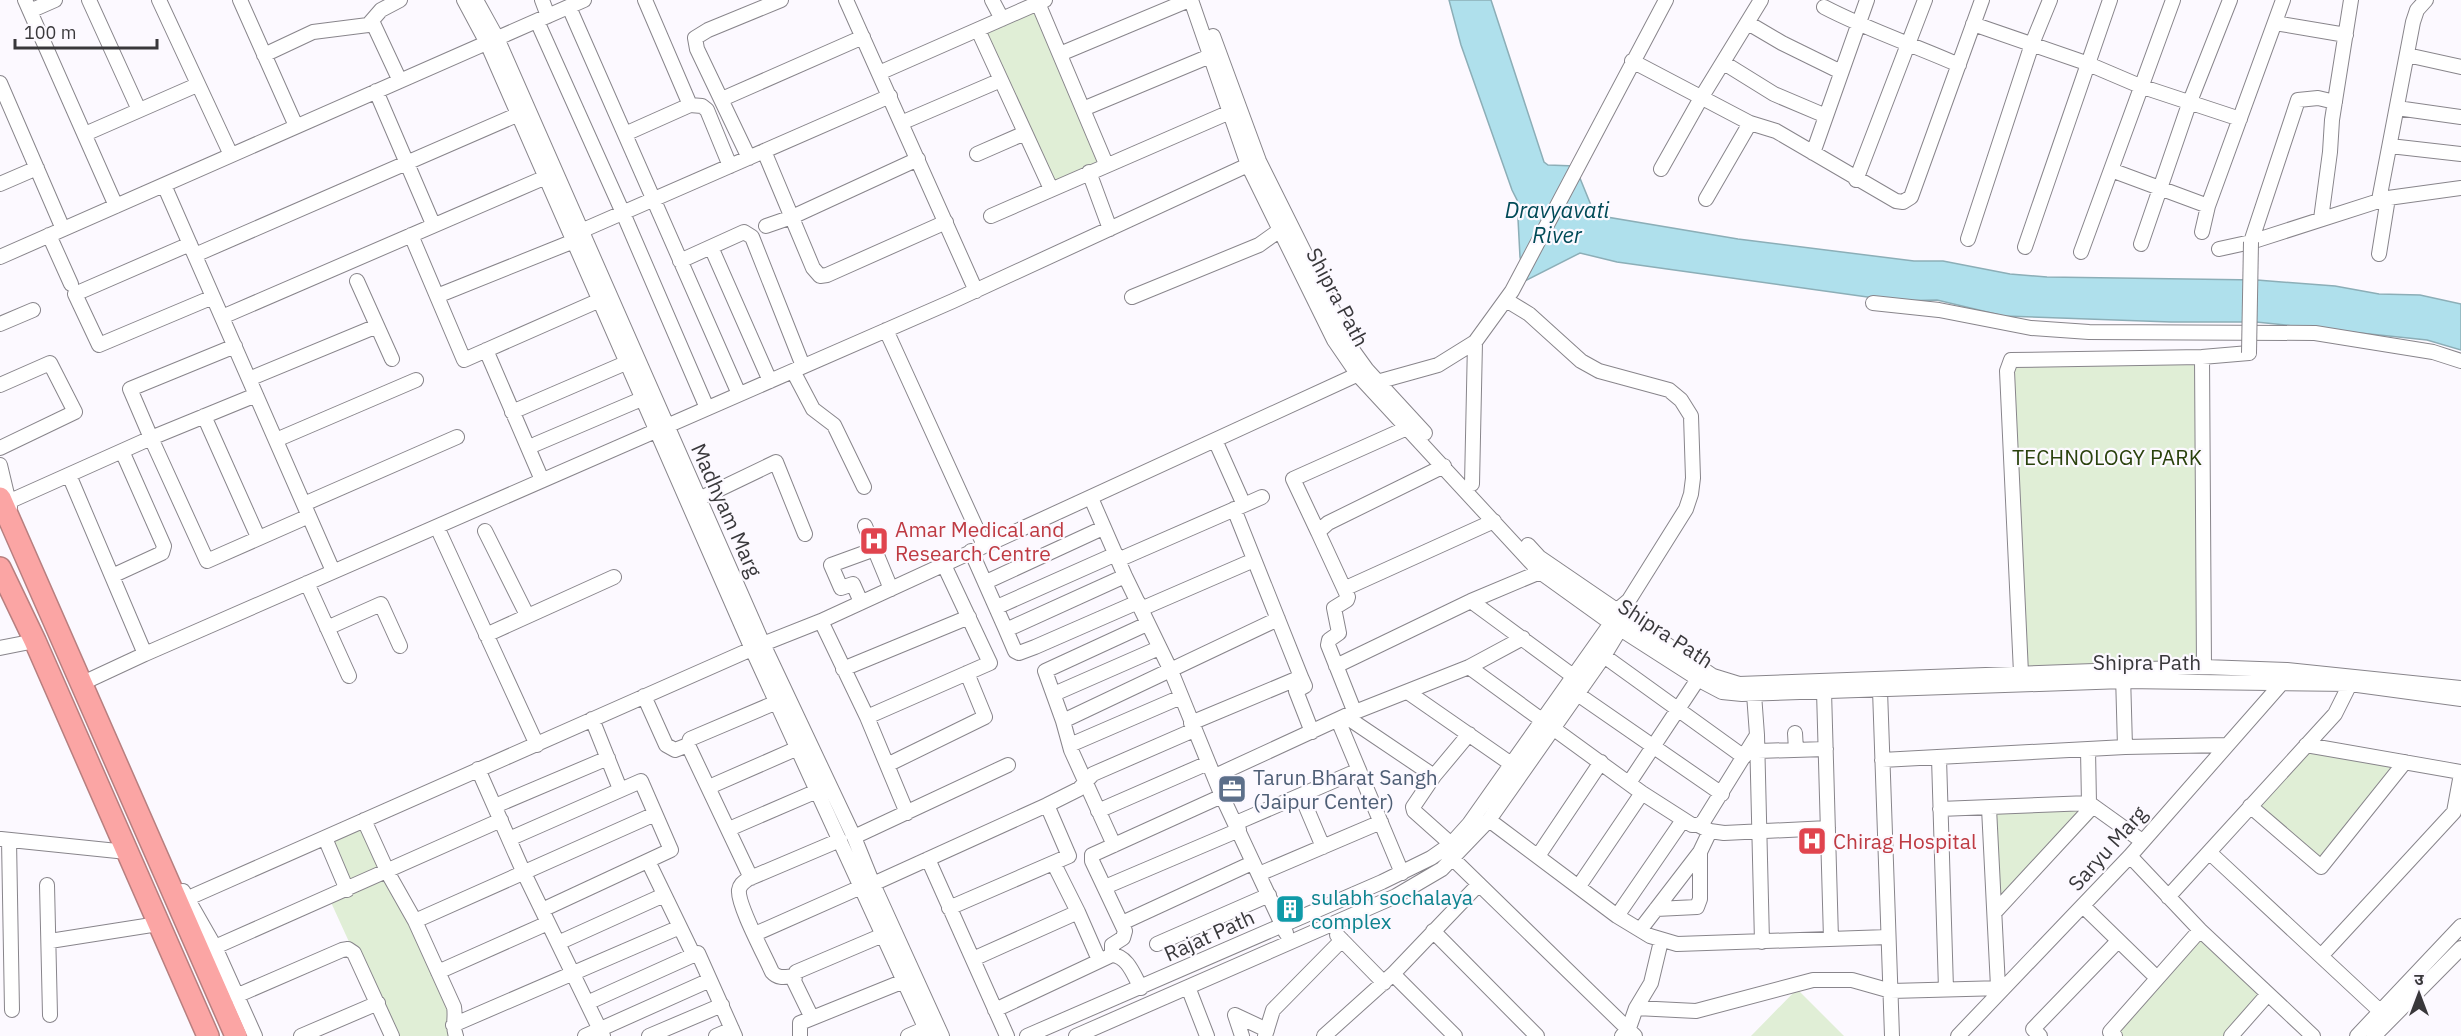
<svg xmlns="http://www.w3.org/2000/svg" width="2461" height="1036" viewBox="0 0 2461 1036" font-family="'IBM Plex Sans','Noto Sans Devanagari',sans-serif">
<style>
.green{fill:#e0eed6}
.water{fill:#afe0ec;stroke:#8caeb7;stroke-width:1.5}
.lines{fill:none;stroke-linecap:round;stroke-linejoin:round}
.minor-casing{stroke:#88858b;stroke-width:16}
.highway-casing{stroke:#b77f7f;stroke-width:24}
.minor{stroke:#fff;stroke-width:14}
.highway{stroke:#fba5a4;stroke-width:21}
.minor-bridge-casing{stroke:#88858b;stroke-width:16;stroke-linecap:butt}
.minor-bridge{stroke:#fff;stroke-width:14}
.labels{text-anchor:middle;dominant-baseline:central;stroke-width:4.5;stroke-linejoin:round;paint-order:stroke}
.street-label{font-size:21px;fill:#39383b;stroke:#fcf9ff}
.park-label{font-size:21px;fill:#2a420d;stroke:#fcf9ff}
.health-label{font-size:21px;fill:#be3a42;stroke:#fcf9ff;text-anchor:start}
.service-label{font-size:21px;fill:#4e5e75;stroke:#fcf9ff;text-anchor:start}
.culture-label{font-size:21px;fill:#0d838f;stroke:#fcf9ff;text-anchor:start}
.water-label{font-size:22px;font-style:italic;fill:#004a57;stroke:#fcf9ff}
</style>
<rect width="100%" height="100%" fill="#fcf9ff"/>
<path class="green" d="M1038 3 1106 164 1051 189 978 30Z
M2202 357 2204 667 2021 673 2011 360Z
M2306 745 2405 762 2321 867 2250 806Z
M2089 803 2100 811 1995 921 1989 808Z
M364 820 462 1036H392L329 898 347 891 325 838Z
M2200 930 2268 994 2231 1036H2115Z
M1797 989 1844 1036H1751Z"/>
<path class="water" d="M1449 0H1491L1544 162 1548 165 1575 166 1595 215 1738 239 1914 261H1943L2010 274 2047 277 2257 280 2335 286 2379 294 2420 295 2461 304V350L2427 340 2256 322H2171L2004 316 1937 300 1896 301 1617 262 1580 253 1525 281 1520 257 1517 200 1512 190 1461 45Z"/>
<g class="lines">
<g class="minor-casing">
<path id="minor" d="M25 0 116 206
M89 0 139 110
M159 0 231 155
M240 0 296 126
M464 0 487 43 752 649 929 1036
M476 0 497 38 763 644 854 837 873 884 942 1036
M542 0 548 16
M645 0 690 105
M846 0 976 291
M992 0 1002 19
M1191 0 1248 165 1334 340 1358 375 1540 572 1611 623 1703 682 1722 692 1742 694 2124 681 2350 684 2461 699
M1038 3 1106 164
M569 7 739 394
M1824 7C1868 30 1914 45 1959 65
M30 11 55 0
M372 21 400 81
M537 21 623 213 707 408
M1748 23 1782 43 1841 72
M2275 23 2346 35
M1973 24 2086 63 2140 86 2240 119
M978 30 1051 189
M1213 36 1259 161 1354 352 1367 370 1425 433
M1060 54 1189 0
M264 55 313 32 368 25 381 10 400 0
M2407 55 2461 67
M1632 61 1750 123 1776 131 1896 201 1903 202 1911 197 1982 0
M1724 63 1774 94 1826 116
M879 73 1045 0
M0 83 63 229
M376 91 433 224
M722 99 863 37
M2397 108 2461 117
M1083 109 1210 56
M901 123 1001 80
M85 134 197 85
M625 134 690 105 702 106 707 110 730 166
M2390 146 2461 154
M764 151 813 268 820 276 827 275 946 222
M1813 153 1867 0
M977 154 1025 133
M749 158 697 49 695 38 708 30 781 0
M1661 169 1701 98 1761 0
M2111 170 2208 206
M1089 172 1110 229
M1856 180 1925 0
M0 184 37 168
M164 185 333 571
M1706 199 1750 123
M2379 200 2413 22 2417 10 2426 0
M991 216 1230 112
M2321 219 2330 152 2332 120 2351 0
M766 226 792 217 918 159
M581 231 890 96
M2202 232 2208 206 2283 0
M49 235 71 284
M411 235 464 360 600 300
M1968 239 2032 44 2050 0
M2251 242 2298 100 2318 98 2335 102
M190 244 75 294 99 345 213 297
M2141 244 2189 104 2230 0
M711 247 770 381
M2025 247 2110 0
M2219 249 2251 242 2388 198 2461 188
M2081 252 2173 0
M2379 254 2388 198
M195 255 519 114
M0 257 584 0
M680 261 744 232 752 237 803 366
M357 281 392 359
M437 296 574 241
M1132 297 1259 245 1280 230
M1873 303 1939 310 2031 328 2089 332 2315 333 2433 352 2461 361
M222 317 546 177
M0 324 33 310
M886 330 984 545
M235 346 130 389 151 438 256 395
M486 350 542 480
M2202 357 2204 667
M793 371 813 409 834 425 864 487
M249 379 377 326
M1377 382 1438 365 1475 342 1512 291 1666 0
M0 385 50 363 75 412 0 448
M512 412 628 362
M204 416 258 537
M276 440 416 380
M536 444 644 398
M0 465 10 507
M69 475 145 654
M1472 484 1475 342
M1091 498 1125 576 1171 671 1222 796 1286 933
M699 499 776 462 805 534
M8 502 151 438 207 561 309 516
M304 504 457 437
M1244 505 1262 497
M865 526 891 589
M437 527 537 745
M485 531 527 615
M1318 532 1293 479 1407 428
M1528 545 1539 557 1713 676 1739 684 2204 667 2287 670 2461 688
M971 551 1006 630
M1118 560 1244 505 1215 440
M112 576 162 553 164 546 122 451
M1125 576 1006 630 1015 651 1019 653 1035 647 1138 602
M986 582 1103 528
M307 583 349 676
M1346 588 1494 521
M1471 601 1573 676
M861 602 853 584 841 588 831 565 875 549
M997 607 1116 554
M1141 609 1254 560
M821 621 867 717 907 813
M327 628 381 604 400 646
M486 635 614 577
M0 648 35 641
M1604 656 1744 757
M1336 666 1471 601 1540 572
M1469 667 1642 793 1692 825H1698L1703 822 1757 735
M843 669 969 617
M2021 673 2007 371 2011 360 2202 357 2249 353
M2123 675 2125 747
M1301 677 1305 686 1296 691 1312 732
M87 681 145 654 953 301 1248 165
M1880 690 1892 1036
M1824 691 1831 939
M1409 693 1517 768
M1576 693 1722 794
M1054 694 1159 648
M1754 694 1757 735 1762 942
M644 696 666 745 675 750 688 745
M1355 713 1328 645 1329 640 1339 633 1334 608 1347 600 1348 597 1318 532 1328 523 1444 466
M1345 716 1434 776
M867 717 990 663 944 565
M592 719 620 789
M1338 720 1402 873
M1063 721 1278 619
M1191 723 1301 677 1234 509
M1795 733 1796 750
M1070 745 1181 697
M2306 745 2461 772
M1758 751 1826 749
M1939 758 1946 989
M1882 760 2125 747 2227 745
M887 765 985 717 967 673
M478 769 523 871 603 1036
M1215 776 1345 716 1469 667 1523 638
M1629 783 1698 679
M709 787 798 748
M1301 795 1323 847
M2089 803 2142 841
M495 806 608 758
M2250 806 2321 867 2405 762
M1989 808 1998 987
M1940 809 2089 803 2088 750
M1098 811 1208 763
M364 820 389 875 415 921
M1489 820 1617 916 1650 936 1677 944 1888 937
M1236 823 1359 770
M1698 825 1710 831 1724 833 1828 828
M729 829 817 791
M854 837 1008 765
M325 838 347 890
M1 839 127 852
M509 839 641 781 671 850 542 910
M9 840 12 1010
M1451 844 1414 811 1413 807 1434 776 1469 734
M1114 845 1071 750 1063 721 1045 671 1147 624
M2209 852 2381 1012
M1448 854 1635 1036
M1538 856 1601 762
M2130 856 2200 930 2313 1036
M928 859 1007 1036
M648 861 694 956
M1054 864 1078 912 1099 960
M1259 874 1381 822
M751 878 688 745 690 739 777 702
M873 884 1047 805 1079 789 1093 774 1194 730
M47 885 50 1015
M1579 886 1642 793
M1105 887 1239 830
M183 891 215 947 255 1036
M2168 897 2335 714 2350 684
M177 903 763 644 821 621 1363 372
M2083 906 2157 978
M949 908 1069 856 1047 805
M1656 909 1697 907 1700 899V852
M1995 912 2093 806
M1617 916 1683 820
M1122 923 1252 863
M1640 930 1700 852 1710 831
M1433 931 1537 1036
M755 934 861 887
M1337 935 1384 983
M50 941 158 924
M558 943 664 895
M1157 944 1269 895
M215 947 501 820
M1112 955V945L1123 938 1125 931 1092 861V855L1222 796
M2321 956 2454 812 2461 774
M973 959 1078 912
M438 972 548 923
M1393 974 1455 1036
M794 976C785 977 778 979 772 972 765 956 737 904 739 890 740 884 744 882 748 879L840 840
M1188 987 1207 1036
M236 996 342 950 348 949 354 953 392 1036
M587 1003 698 953 735 1036
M1636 1008 1696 1011 1813 980H1852L1891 991 2003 988
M995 1010 1112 955C1128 956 1134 976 1141 988
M1235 1015 1267 1030
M1235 1015 1242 1036
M812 1018 794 981 796 972 883 935
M453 1025 680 927
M301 1036 378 1003
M456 1036C452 1026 456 1017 454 1007L415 921 655 814
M585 1036 710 980
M649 1036 722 1005
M716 1036 732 1029
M800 1036V1023L904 981
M908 1036 926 1028
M1027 1036 1382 882 1431 858 1451 844 1469 824 1611 623 1616 611 1629 600 1686 509 1691 494 1693 478 1691 416 1681 400 1669 390 1599 371 1581 361 1529 314 1506 300
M1076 1036 1396 896 1442 869 1489 820 1604 656 1625 621
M1265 1036 1273 1010 1342 940
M1324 1036 1393 974 1479 884
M1622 1036 1629 1028 1636 1008 1651 983 1661 941
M1958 1036 2130 856 2282 683
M2040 1036 2033 1029 2118 941
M2115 1036 2110 1032 2200 930
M2231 1036 2268 994
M2357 1036 2461 926
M2374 1036 2461 948"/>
</g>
<g class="highway-casing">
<path id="highway" d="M0 498 236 1036
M0 568 35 641 208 1036"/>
</g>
<use href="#minor" class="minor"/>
<use href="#highway" class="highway"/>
<g class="minor-bridge-casing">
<path id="minor-bridge" d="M2249 353 2251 242"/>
</g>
<use href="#minor-bridge" class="minor-bridge"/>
</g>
<defs>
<g id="hospital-square" transform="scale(1.5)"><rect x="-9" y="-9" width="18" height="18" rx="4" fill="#e0444e" stroke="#fcf9ff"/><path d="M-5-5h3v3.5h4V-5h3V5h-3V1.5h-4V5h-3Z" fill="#fff"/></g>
<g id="office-square" transform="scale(1.5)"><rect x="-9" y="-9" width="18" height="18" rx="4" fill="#5c6f8a" stroke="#fcf9ff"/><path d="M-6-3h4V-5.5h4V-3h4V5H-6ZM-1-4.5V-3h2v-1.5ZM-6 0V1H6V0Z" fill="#fff"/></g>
<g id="building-square" transform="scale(1.5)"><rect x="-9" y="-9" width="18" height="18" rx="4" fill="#0f9aa8" stroke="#fcf9ff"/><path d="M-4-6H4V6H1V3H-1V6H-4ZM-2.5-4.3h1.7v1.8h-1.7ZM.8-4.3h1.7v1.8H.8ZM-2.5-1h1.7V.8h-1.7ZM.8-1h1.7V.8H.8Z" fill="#fff"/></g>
</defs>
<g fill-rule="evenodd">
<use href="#hospital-square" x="874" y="541"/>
<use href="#office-square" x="1232" y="789"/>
<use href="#hospital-square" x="1812" y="841"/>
<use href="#building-square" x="1290" y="909"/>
</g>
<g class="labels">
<g class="street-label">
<text transform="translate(1338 297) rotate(62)">Shipra Path</text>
<text transform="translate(727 510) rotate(66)">Madhyam Marg</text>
<text transform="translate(1666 633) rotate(33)">Shipra Path</text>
<text x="2147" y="662">Shipra Path</text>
<text transform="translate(2107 848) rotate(-48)">Saryu Marg</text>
<text transform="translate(1209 935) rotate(-24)">Rajat Path</text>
</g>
<g class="park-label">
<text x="2107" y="457">TECHNOLOGY PARK</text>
</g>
<g class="health-label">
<text x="895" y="529">Amar Medical and<tspan x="895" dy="24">Research Centre</tspan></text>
<text x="1833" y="841">Chirag Hospital</text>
</g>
<g class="service-label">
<text x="1253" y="777">Tarun Bharat Sangh<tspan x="1253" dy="24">(Jaipur Center)</tspan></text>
</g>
<g class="culture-label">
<text x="1311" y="897">sulabh sochalaya<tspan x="1311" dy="24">complex</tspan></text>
</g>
<g class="water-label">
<text x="1557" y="209">Dravyavati<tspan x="1557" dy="25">River</tspan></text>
</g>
</g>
<g transform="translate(2419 994)" stroke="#fcf9ff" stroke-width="4.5" paint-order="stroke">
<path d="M0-4.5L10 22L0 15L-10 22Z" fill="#39383b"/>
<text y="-9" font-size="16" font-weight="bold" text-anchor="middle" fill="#39383b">उ</text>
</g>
<path d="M15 39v9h142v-9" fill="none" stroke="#39383b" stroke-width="3"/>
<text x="24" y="39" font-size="18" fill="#39383b" stroke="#fcf9ff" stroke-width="4.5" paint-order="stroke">100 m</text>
</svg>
